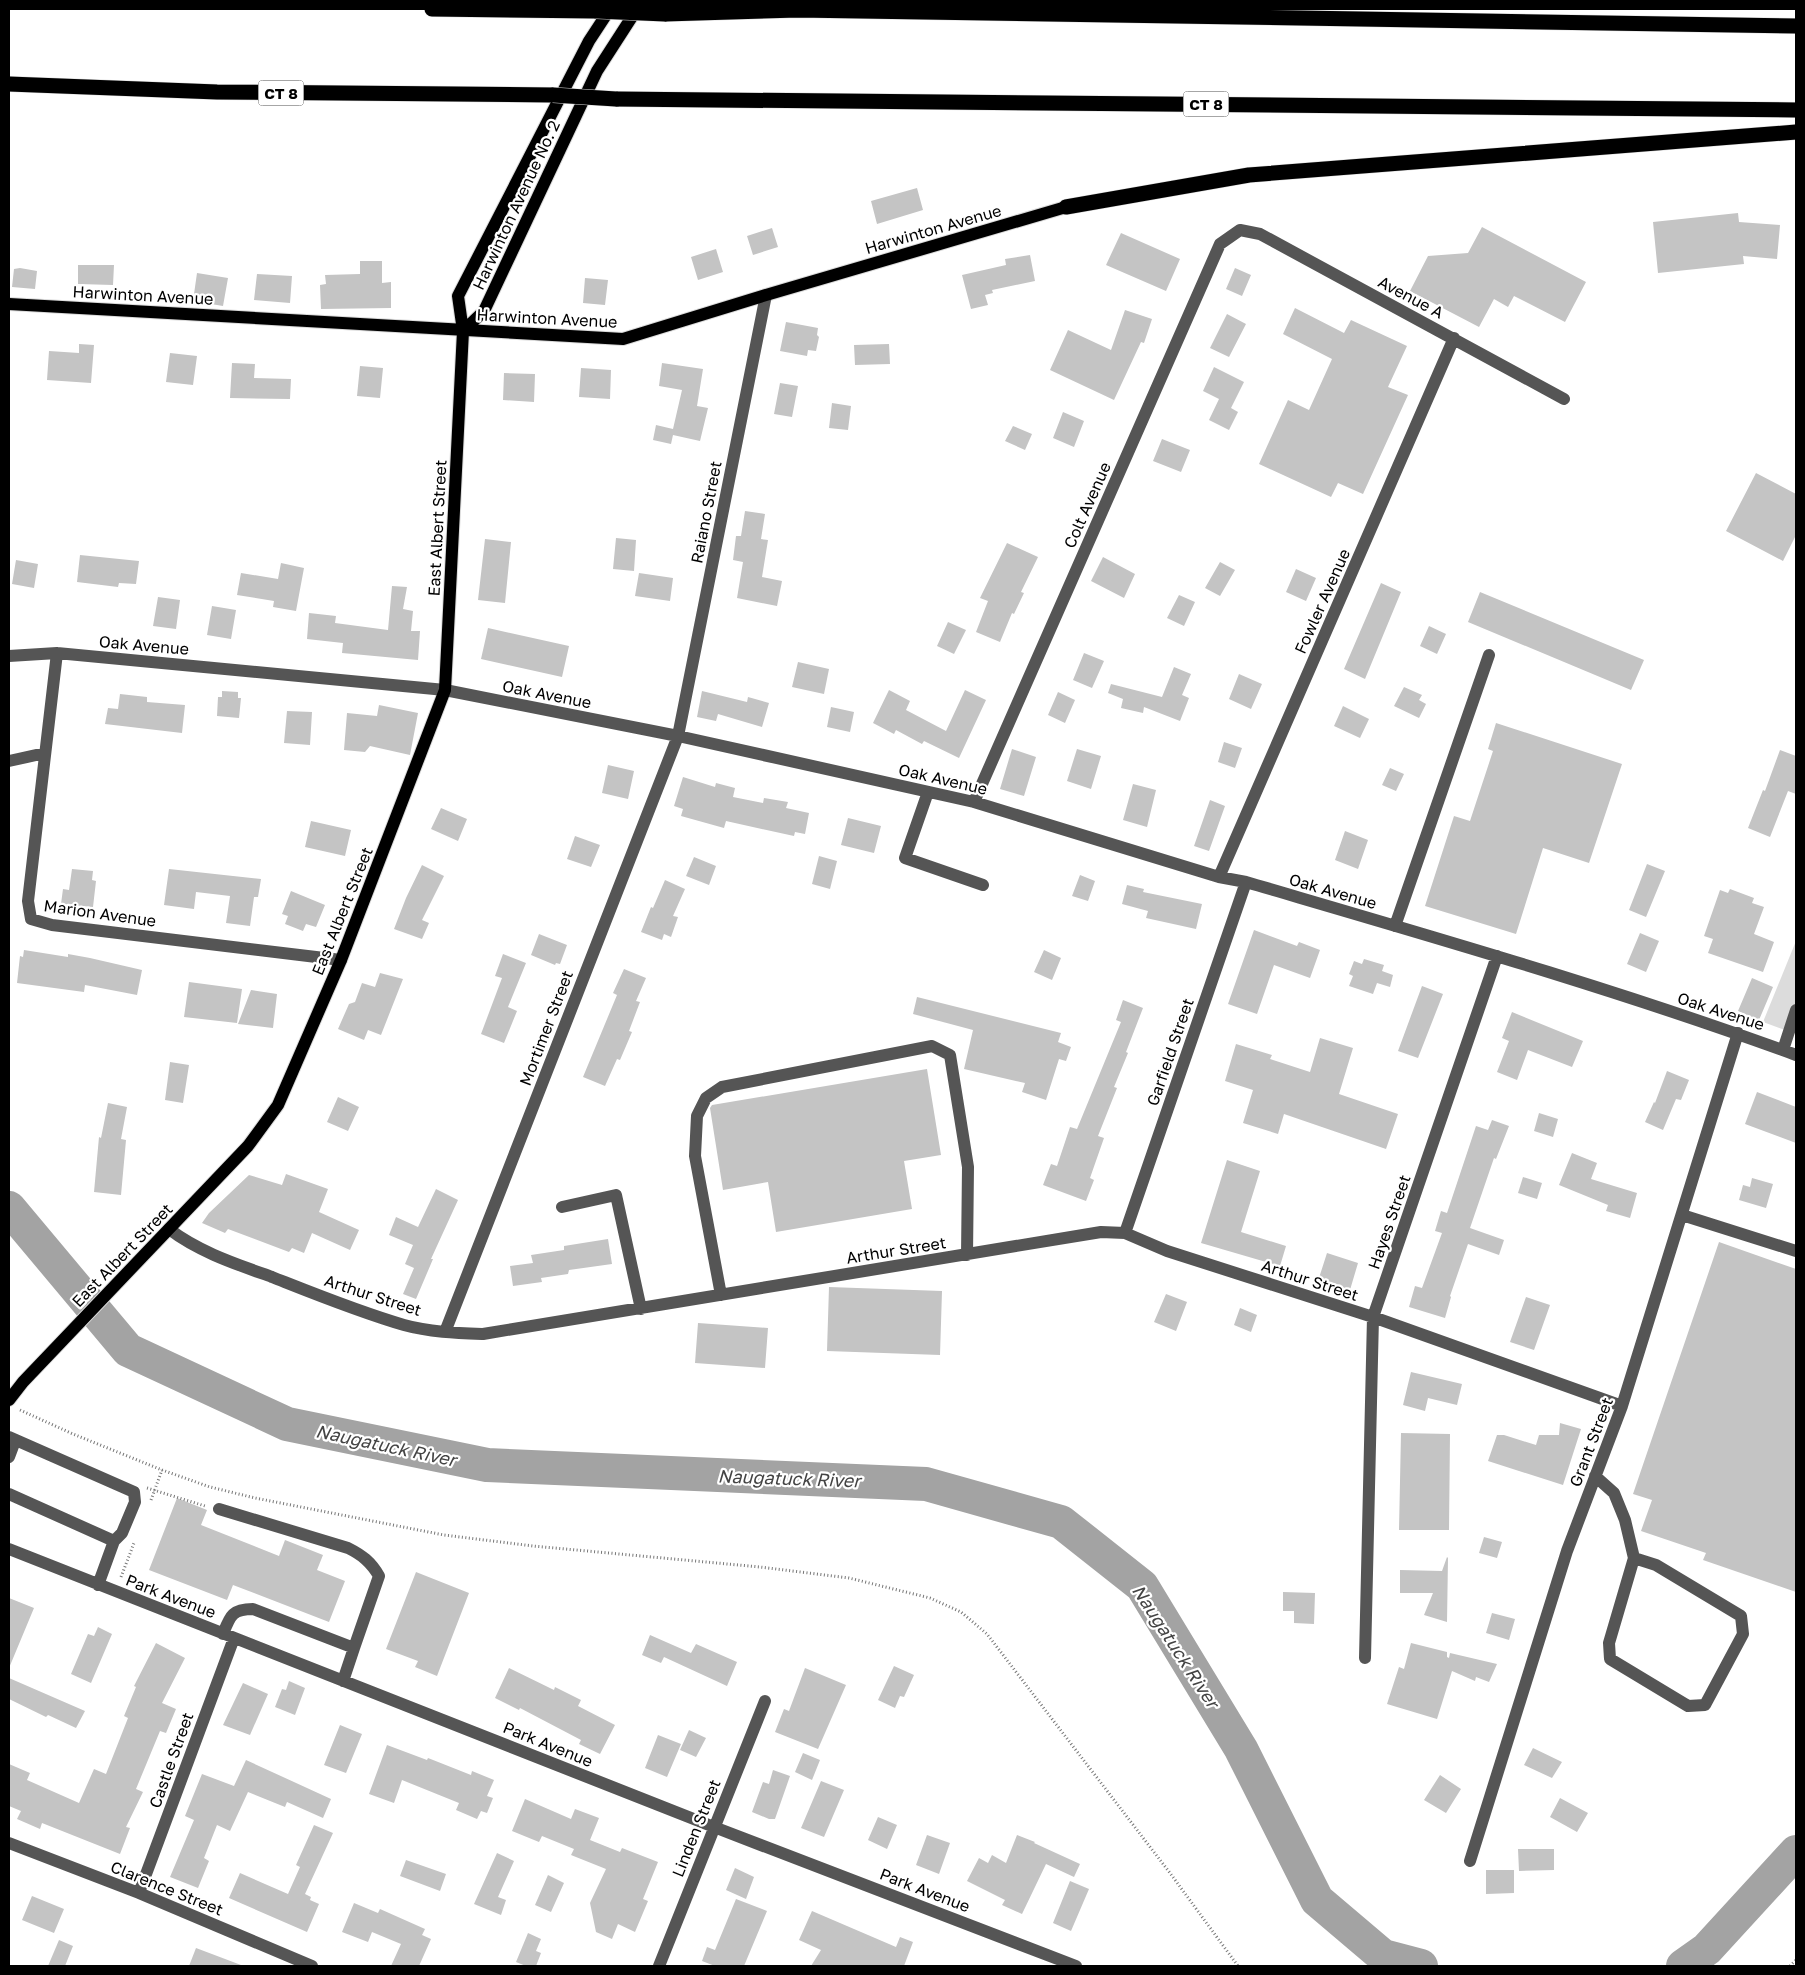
<svg xmlns="http://www.w3.org/2000/svg" width="1805" height="1975" viewBox="0 0 1805 1975" font-family="'Golos Text',sans-serif">
<style>
.green{fill:#dcdcdc}
.lines{fill:none;stroke-linecap:round;stroke-linejoin:round}
.river{stroke:#a3a3a3;stroke-width:34}
.building{fill:#c4c4c4}
.major-casing{stroke:#dbdbdb;stroke-width:14}
.highway-casing{stroke:#dbdbdb;stroke-width:16}
.path{stroke:#777;stroke-width:3;stroke-dasharray:1 2.5;stroke-linecap:butt}
.minor{stroke:#555;stroke-width:12}
.major{stroke:#000;stroke-width:12}
.highway{stroke:#000;stroke-width:15}
.highway-bridge-casing{stroke:#dbdbdb;stroke-width:16;stroke-linecap:butt}
.highway-bridge{stroke:#000;stroke-width:15}
.labels{text-anchor:middle;dominant-baseline:central;stroke-width:4.5;stroke-linejoin:round;paint-order:stroke}
.shield{fill:#fff;stroke:#4c4c4c;stroke-width:1}
.shield-label{font-size:15px;font-weight:bold;fill:#000}
.street-label{font-size:16px;fill:#000;stroke:#fff}
.water-label{font-size:18px;font-style:italic;fill:#444;stroke:#fff}
</style>
<rect width="100%" height="100%" fill="#fff"/>
<path class="green" d="M1796 941V1034L1763 1022Z"/>
<g class="lines">
<path class="river" d="M9 1208 128 1350 287 1424 487 1465 926 1484 1061 1522 1142 1586 1241 1749 1317 1900 1383 1956 1421 1966
M1683 1966 1707 1949 1796 1852"/>
</g>
<path class="building" d="M917 188 923 210 877 224 871 201Z
M1738 213 1739 222 1780 225 1777 259 1743 256 1744 264 1658 273 1653 222Z
M1482 227 1586 282 1565 322 1514 296 1508 307 1494 299 1479 327 1410 291 1428 256 1468 253Z
M772 228 778 247 753 255 747 236Z
M1121 233 1180 259 1166 291 1106 265Z
M716 249 723 272 698 280 691 257Z
M1030 255 1035 281 992 290 993 293 985 295 988 305 971 309 962 275 1006 265 1005 259Z
M360 261H382V283L391 282V308L321 309 320 285 326 284 325 275 360 274Z
M78 265H114L113 285 78 284Z
M20 268 37 271 35 289 12 287 14 269Z
M1235 268 1251 275 1242 296 1226 289Z
M197 273 228 278 223 306 193 301Z
M257 274 292 276 290 303 254 300Z
M585 278 608 280 605 305 583 303Z
M1295 308 1344 333 1351 320 1407 346 1388 387 1408 395 1363 494 1338 483 1331 497 1259 464 1288 400 1309 410 1332 359 1283 334Z
M1125 310 1152 319 1144 343 1141 342 1114 400 1050 370 1068 330 1111 350Z
M1227 314 1246 324 1229 357 1210 348Z
M786 322 818 328 817 335 819 337 816 351 808 350 807 356 780 351Z
M79 344 94 345 91 383 47 380 49 351 79 353Z
M889 344 890 364 855 365 854 345Z
M170 353 197 356 193 385 166 382Z
M232 363 255 364 254 378 291 379 290 399 230 398Z
M662 363 703 369 697 406 708 408 700 441 673 435 671 444 653 440 656 425 673 429 682 390 659 386Z
M360 366 383 368 380 398 357 396Z
M1214 367 1244 382 1231 408 1238 412 1229 430 1209 420 1219 399 1203 391Z
M581 368 611 370 610 399 579 397Z
M504 373 535 374 534 402 503 400Z
M780 383 798 386 792 417 774 414Z
M832 403 851 406 848 430 829 428Z
M1063 412 1084 421 1074 447 1053 438Z
M1013 426 1032 434 1025 450 1005 441Z
M1162 439 1190 450 1181 472 1153 461Z
M1756 473 1796 494V535L1783 561 1726 531Z
M745 511 765 514 761 539 768 540 762 577 782 581 777 606 737 598 743 562 733 560 736 536H741Z
M616 538 636 540 634 571 613 569Z
M485 539 511 542 505 603 478 600Z
M1007 543 1038 557 1021 592 1024 593 1014 614 1012 613 1000 642 976 632 988 601 980 598Z
M80 555 139 561 136 584 119 583 118 587 77 582Z
M1103 557 1135 574 1124 598 1091 581Z
M16 560 38 564 34 588 12 584Z
M1220 562 1235 570 1220 596 1205 588Z
M281 563 304 568 296 611 273 607 274 601 237 595 241 573 278 579Z
M1296 569 1316 578 1306 601 1286 592Z
M639 573 673 578 670 601 635 596Z
M1381 583 1401 592 1365 679 1344 669Z
M392 586 407 587 403 609 413 611 411 631H420L418 660 342 653 343 643 307 639 309 613 336 616 335 623 388 630Z
M1480 592 1644 660 1631 690 1468 622Z
M1179 595 1195 602 1184 626 1167 618Z
M158 597 180 600 176 629 153 626Z
M212 606 236 610 231 639 207 635Z
M948 622 966 630 954 654 937 646Z
M1429 626 1446 634 1437 654 1420 646Z
M488 628 569 646 562 677 481 659Z
M1084 653 1104 661 1092 688 1073 680Z
M798 662 829 669 824 694 792 687Z
M1174 667 1191 674 1182 695 1189 698 1180 721 1144 707 1143 713 1121 708 1123 699 1108 693 1111 684 1162 697Z
M1239 674 1262 684 1251 709 1229 699Z
M1404 687 1422 695 1419 700 1426 704 1419 718 1394 706Z
M889 690 910 701 906 710 946 731 965 690 986 700 959 758 924 741 922 744 896 730 894 734 873 723Z
M222 691 238 692V698H241L239 718 217 716 218 697H222Z
M702 691 747 702 748 697 769 703 762 727 718 714 716 721 697 717Z
M1058 692 1075 700 1065 723 1048 715Z
M120 694 147 697V702L185 705 182 733 105 724 108 708 118 709Z
M379 705 418 713 410 755 370 746 365 752 344 750 347 713 377 716Z
M1343 706 1369 719 1360 738 1334 726Z
M831 707 854 712 850 732 827 727Z
M287 711 312 712 310 745 284 743Z
M1496 723 1622 764 1589 863 1543 848 1516 934 1425 906 1454 816 1470 821 1493 751 1488 749Z
M1224 742 1242 748 1235 768 1218 762Z
M1012 749 1036 757 1024 796 1000 789Z
M1077 749 1101 756 1091 789 1067 781Z
M1780 750 1796 756V794L1788 791 1770 837 1748 828 1763 790 1765 791Z
M608 765 634 771 628 799 602 793Z
M1390 768 1404 774 1396 791 1382 785Z
M683 777 715 787 716 783 735 788 733 797 763 803 764 798 788 802 786 808 809 813 805 834 795 832 794 836 726 821 724 828 681 816 683 809 674 806Z
M1133 784 1156 790 1147 827 1123 820Z
M1210 800 1225 806 1209 851 1194 846Z
M441 808 467 819 458 841 431 829Z
M848 818 881 826 874 853 841 845Z
M311 821 351 830 345 856 305 847Z
M1345 831 1368 840 1358 869 1335 860Z
M575 836 600 845 591 867 567 859Z
M819 856 837 861 830 889 812 884Z
M694 857 716 866 709 885 686 876Z
M1647 864 1665 871 1646 917 1629 910Z
M422 865 444 876 422 920 429 923 422 939 394 929 406 898Z
M72 869 93 871 92 880 96 881 93 907 61 904 63 889 69 890Z
M169 869 261 879 258 897H254L250 926 226 923 230 896 196 892 194 909 164 905Z
M1080 875 1095 881 1088 901 1072 896Z
M665 880 685 889 673 916 678 917 671 937 664 934 662 940 641 932 651 907 653 908Z
M1127 885 1144 889 1143 892 1202 904 1196 929 1146 918 1148 911 1122 904Z
M1730 889 1754 898 1752 903 1764 907 1754 934 1774 942 1763 972 1708 953 1713 939 1704 936 1720 890 1728 893Z
M291 891 325 905 316 927 306 924 303 931 285 924 288 916 282 914Z
M1254 930 1297 946 1299 942 1320 950 1310 978 1274 965 1257 1014 1228 1004Z
M1640 933 1659 941 1646 972 1627 964Z
M539 934 567 945 560 964 556 963 555 965 531 955Z
M24 950 68 957V954L90 958 142 970 137 995 85 985 84 992 17 983 20 956 23 957Z
M1044 950 1061 958 1052 980 1034 972Z
M503 954 526 963 508 1007 517 1011 504 1043 481 1034 502 978 495 976Z
M1364 959 1384 965 1382 971 1393 975 1390 987 1377 983 1373 994 1349 986 1353 976 1349 974 1354 961 1362 964Z
M624 969 646 978 636 1001 640 1002 629 1031 632 1032 620 1060 617 1059 605 1086 583 1077 617 995 613 993Z
M380 973 403 979 381 1035 368 1030 364 1040 338 1029 349 1004 355 1002 362 983 375 987Z
M1752 978 1773 987 1759 1020 1738 1011Z
M189 982 242 989 237 1023 184 1017Z
M1422 986 1443 994 1418 1058 1398 1051Z
M251 990 277 994 273 1028 238 1024Z
M917 997 1061 1033 1058 1042 1071 1047 1066 1061 1059 1059 1046 1100 1022 1092 1025 1083 964 1069 973 1030 913 1014Z
M1123 1000 1143 1008 1126 1052 1128 1053 1114 1087 1117 1088 1098 1136 1104 1138 1090 1178 1094 1180 1086 1201 1043 1185 1051 1164 1057 1166 1070 1127 1077 1129 1121 1022 1116 1020Z
M1512 1012 1583 1041 1572 1067 1528 1050 1517 1080 1497 1072 1509 1041 1502 1038Z
M1320 1038 1353 1048 1339 1094 1398 1114 1386 1149 1284 1114 1278 1134 1243 1123 1253 1090 1225 1081 1236 1044 1272 1055 1270 1059 1310 1072Z
M170 1062 189 1065 183 1103 165 1100Z
M927 1069 941 1155 904 1161 912 1209 776 1232 768 1182 723 1190 710 1108 712 1105Z
M1667 1071 1689 1080 1681 1100 1676 1099 1663 1130 1645 1122 1654 1102 1655 1103Z
M1757 1092 1796 1107V1143L1745 1124Z
M338 1097 359 1107 348 1131 327 1122Z
M108 1103 127 1107 121 1139 126 1140 121 1195 94 1192 99 1137 101 1138Z
M1539 1113 1558 1119 1553 1137 1534 1131Z
M1492 1120 1509 1126 1496 1159 1494 1158 1470 1228 1504 1240 1499 1255 1468 1244 1450 1296 1451 1297 1445 1318 1409 1307 1415 1286 1422 1288 1442 1233 1435 1231 1441 1211 1447 1213 1476 1126 1488 1130Z
M1572 1153 1597 1163 1591 1179 1637 1193 1630 1218 1606 1211 1608 1205 1559 1185Z
M1227 1160 1260 1171 1241 1232 1286 1246 1280 1266 1201 1243Z
M286 1174 328 1189 319 1212 359 1230 350 1250 312 1233 304 1253 292 1248 289 1252 228 1229 225 1233 202 1223 209 1213 249 1175 282 1185Z
M1523 1177 1542 1183 1537 1199 1518 1193Z
M1752 1178 1773 1184 1766 1208 1739 1200 1743 1185 1750 1187Z
M436 1189 458 1200 431 1259H433L416 1299 403 1294 414 1268 405 1264 413 1245 389 1235 396 1217 418 1227Z
M608 1239 612 1264 569 1270 568 1274 541 1278 542 1282 513 1286 510 1266 533 1263 531 1255 564 1250V1246Z
M1719 1242 1796 1269V1592L1703 1560 1706 1553 1641 1531 1652 1500 1633 1494Z
M1327 1253 1358 1263 1350 1290 1318 1281Z
M829 1287 942 1291 940 1355 827 1351Z
M1166 1294 1187 1302 1176 1331 1154 1322Z
M1526 1297 1550 1305 1534 1350 1510 1342Z
M1240 1308 1257 1315 1251 1332 1234 1325Z
M698 1323 768 1328 765 1368 695 1363Z
M1411 1372 1462 1384 1457 1405 1428 1398 1425 1411 1403 1405Z
M1560 1423 1581 1429 1563 1485 1488 1461 1497 1435H1504L1536 1445 1539 1435H1559Z
M1401 1433 1450 1434 1449 1530H1399Z
M177 1498 207 1510 201 1525 279 1556 285 1540 323 1555 317 1570 345 1581 329 1622 233 1585 227 1600 149 1570Z
M1484 1537 1502 1542 1497 1558 1479 1553Z
M1447 1557 1448 1558 1447 1622 1424 1615 1433 1593H1400V1570L1442 1571Z
M416 1572 469 1593 437 1676 415 1667 418 1661 386 1649Z
M1283 1592 1315 1593 1314 1624 1294 1623V1611H1283Z
M9 1598 34 1608 9 1668Z
M1492 1613 1515 1619 1509 1640 1486 1633Z
M98 1627 112 1634 91 1683 71 1674 88 1634 94 1636Z
M650 1635 691 1653 696 1644 737 1662 727 1686 664 1657 661 1663 642 1655Z
M156 1643 185 1658 162 1703 176 1709 166 1733 160 1731 136 1789 143 1792 126 1827 130 1828 120 1854 42 1823 40 1829 17 1819 21 1811 9 1806V1764L30 1773 27 1780 79 1803 94 1769 106 1774 128 1718 124 1716 136 1687 134 1686Z
M1411 1643 1447 1652V1657L1449 1658 1450 1653 1497 1664 1489 1682 1476 1677 1475 1681 1452 1671 1437 1719 1387 1704 1399 1667 1404 1669Z
M894 1666 914 1675 904 1697 900 1696 895 1708 878 1700Z
M509 1668 554 1690 555 1687 581 1700 578 1706 615 1725 600 1754 579 1744 581 1740 520 1708 519 1710 495 1698Z
M805 1668 846 1685 818 1749 775 1732 784 1709 789 1711Z
M9 1678 85 1711 76 1728 48 1715 46 1717 9 1699Z
M289 1681 305 1688 295 1715 275 1707 282 1689 286 1690Z
M243 1683 268 1694 250 1735 223 1725Z
M340 1725 362 1734 346 1773 324 1765Z
M689 1730 706 1738 696 1757 680 1750Z
M658 1735 681 1744 667 1777 645 1768Z
M387 1745 427 1760 428 1758 471 1775 472 1771 494 1780 487 1796 493 1798 487 1813 481 1811 477 1819 456 1810 459 1803 402 1780 394 1803 369 1794Z
M1533 1748 1562 1762 1552 1778 1524 1765Z
M803 1753 820 1760 812 1780 795 1772Z
M246 1760 331 1799 323 1818 287 1802 285 1807 248 1792 230 1831 217 1825 204 1858 209 1861 198 1888 170 1877 194 1820 185 1816 202 1774 234 1786Z
M773 1770 790 1776 775 1819H769L752 1812 763 1782 769 1784Z
M1440 1775 1461 1789 1446 1813 1424 1800Z
M821 1781 844 1790 824 1837 801 1828Z
M1560 1798 1588 1813 1577 1832 1550 1817Z
M525 1799 571 1819 575 1809 599 1818 590 1840 620 1852 622 1848 658 1862 643 1899 648 1901 635 1932 618 1924 612 1939 596 1932 590 1903 606 1869 571 1855 574 1849 542 1836 539 1842 512 1831Z
M878 1817 897 1825 887 1849 868 1840Z
M314 1825 333 1833 305 1894 311 1897 310 1900 319 1904 307 1932 229 1898 240 1873 288 1894 300 1867 296 1865Z
M927 1835 950 1843 939 1874 916 1865Z
M1017 1835 1035 1842 1034 1843 1080 1864 1074 1877 1046 1864 1022 1914 1002 1905 1005 1900 967 1881 979 1858 988 1863 992 1855 1006 1863Z
M1518 1849H1554V1870L1519 1871Z
M497 1853 514 1861 498 1897 506 1900 501 1915 474 1904Z
M406 1860 446 1874 440 1891 400 1876Z
M735 1868 754 1877 746 1899 726 1890Z
M1486 1870H1514V1893L1486 1894Z
M548 1875 564 1883 551 1912 535 1905Z
M1070 1881 1089 1889 1071 1931 1053 1923Z
M32 1896 64 1909 54 1933 22 1920Z
M736 1899 767 1911 744 1966H715L702 1961 707 1947 715 1950Z
M354 1903 378 1913 380 1909 425 1929 422 1935 431 1939 419 1966H391L401 1944 372 1932 368 1942 342 1932Z
M812 1911 896 1947 900 1937 913 1942 904 1966H811L821 1950 799 1940Z
M528 1933 541 1939 536 1951 541 1953 536 1966H526L516 1962Z
M59 1940 73 1946 65 1966H48Z
M196 1948 241 1965V1966H189Z"/>
<g class="lines">
<g class="major-casing">
<path id="major" d="M9 304 623 339 766 295 1066 207
M463 331 484 311 597 71 637 9
M9 1400 23 1382 248 1146 278 1105 341 960 445 690 463 331 458 296 589 41 610 9"/>
</g>
<g class="highway-casing">
<path id="highway" d="M432 9 596 11
M665 14 798 10 1796 26
M9 84 217 92 553 95
M616 99 1796 110
M1066 207 1249 175 1796 132"/>
</g>
<path class="path" d="M20 1410 73 1434 162 1470 210 1487 255 1498 444 1535 533 1546 760 1567 849 1578 930 1598 961 1612 987 1634 1170 1873 1238 1966
M147 1488 205 1506
M151 1500 162 1470
M121 1577 134 1543
M1790 1966 1796 1960"/>
<path class="minor" d="M57 653 28 901 31 919 52 925 341 960
M9 656 57 653 445 690 678 736 974 802 1219 877 1246 882C1430 936 1616 989 1796 1055
M9 761 45 753
M928 792 905 858 983 885
M974 802 1220 244 1240 230 1260 234 1564 399
M1219 877 1454 338
M1395 926 1489 655
M1783 1050 1796 1010
M562 1207 616 1195 641 1309
M1682 1215 1796 1251
M169 1229C199 1252 236 1264 272 1277 315 1294 359 1312 404 1325 429 1332 457 1333 483 1334L1101 1232 1125 1233 1167 1251 1373 1317 1622 1406
M1125 1233 1246 882
M721 1295 695 1156 697 1116 706 1098 722 1087 932 1046 950 1055 968 1167 967 1255
M445 1332 678 736 766 295
M9 1437 134 1492 135 1502 122 1533 114 1541 98 1585
M9 1457 15 1441
M1595 1476 1614 1493 1625 1520 1634 1558 1609 1643 1610 1659 1688 1706 1705 1705 1743 1634 1741 1616 1656 1565 1634 1558
M9 1494 114 1541
M219 1509 348 1548C362 1555 371 1562 379 1576L354 1648
M9 1549 714 1827 1076 1966
M223 1634C230 1616 232 1609 253 1609L354 1648 343 1681
M1365 1658 1373 1317 1497 956
M9 1843 139 1893 312 1966
M1470 1861 1567 1551 1622 1406 1738 1033
M139 1893 234 1638
M659 1966 765 1701"/>
<use href="#major" class="major"/>
<use href="#highway" class="highway"/>
<g class="highway-bridge-casing">
<path id="highway-bridge" d="M596 11 665 14
M553 95 616 99"/>
</g>
<use href="#highway-bridge" class="highway-bridge"/>
</g>
<g class="labels">
<g class="shield">
<rect x="258.5" y="80.5" width="45" height="25" rx="4"/>
<rect x="1183.5" y="91.5" width="45" height="25" rx="4"/>
</g>
<g class="shield-label">
<text x="281" y="93">CT 8</text>
<text x="1206" y="104">CT 8</text>
</g>
<g class="street-label">
<text transform="translate(516 205) rotate(-65)">Harwinton Avenue No. 2</text>
<text transform="translate(933 229) rotate(-16)">Harwinton Avenue</text>
<text transform="translate(143 295) rotate(3)">Harwinton Avenue</text>
<text transform="translate(1411 297) rotate(28)">Avenue A</text>
<text transform="translate(547 318) rotate(3)">Harwinton Avenue</text>
<text transform="translate(1087 505) rotate(-66)">Colt Avenue</text>
<text transform="translate(706 512) rotate(-79)">Raiano Street</text>
<text transform="translate(437 528) rotate(-87)">East Albert Street</text>
<text transform="translate(1322 601) rotate(-66)">Fowler Avenue</text>
<text transform="translate(144 645) rotate(5)">Oak Avenue</text>
<text transform="translate(547 694) rotate(11)">Oak Avenue</text>
<text transform="translate(943 779) rotate(13)">Oak Avenue</text>
<text transform="translate(1333 891) rotate(16)">Oak Avenue</text>
<text transform="translate(342 911) rotate(-68)">East Albert Street</text>
<text transform="translate(100 913) rotate(8)">Marion Avenue</text>
<text transform="translate(1721 1011) rotate(18)">Oak Avenue</text>
<text transform="translate(546 1028) rotate(-69)">Mortimer Street</text>
<text transform="translate(1170 1052) rotate(-71)">Garfield Street</text>
<text transform="translate(1389 1222) rotate(-71)">Hayes Street</text>
<text transform="translate(896 1250) rotate(-9)">Arthur Street</text>
<text transform="translate(122 1255) rotate(-46)">East Albert Street</text>
<text transform="translate(1310 1280) rotate(18)">Arthur Street</text>
<text transform="translate(373 1295) rotate(18)">Arthur Street</text>
<text transform="translate(1591 1442) rotate(-69)">Grant Street</text>
<text transform="translate(171 1596) rotate(21)">Park Avenue</text>
<text transform="translate(548 1744) rotate(22)">Park Avenue</text>
<text transform="translate(171 1760) rotate(-70)">Castle Street</text>
<text transform="translate(696 1828) rotate(-68)">Linden Street</text>
<text transform="translate(167 1888) rotate(22)">Clarence Street</text>
<text transform="translate(925 1890) rotate(21)">Park Avenue</text>
</g>
<g class="water-label">
<text transform="translate(386 1445) rotate(12)">Naugatuck River</text>
<text transform="translate(789 1478) rotate(2)">Naugatuck River</text>
<text transform="translate(1176 1646) rotate(57)">Naugatuck River</text>
</g>
</g>
<rect width="1805" height="1975" fill="none" stroke="#000000" stroke-width="20"/>
</svg>
